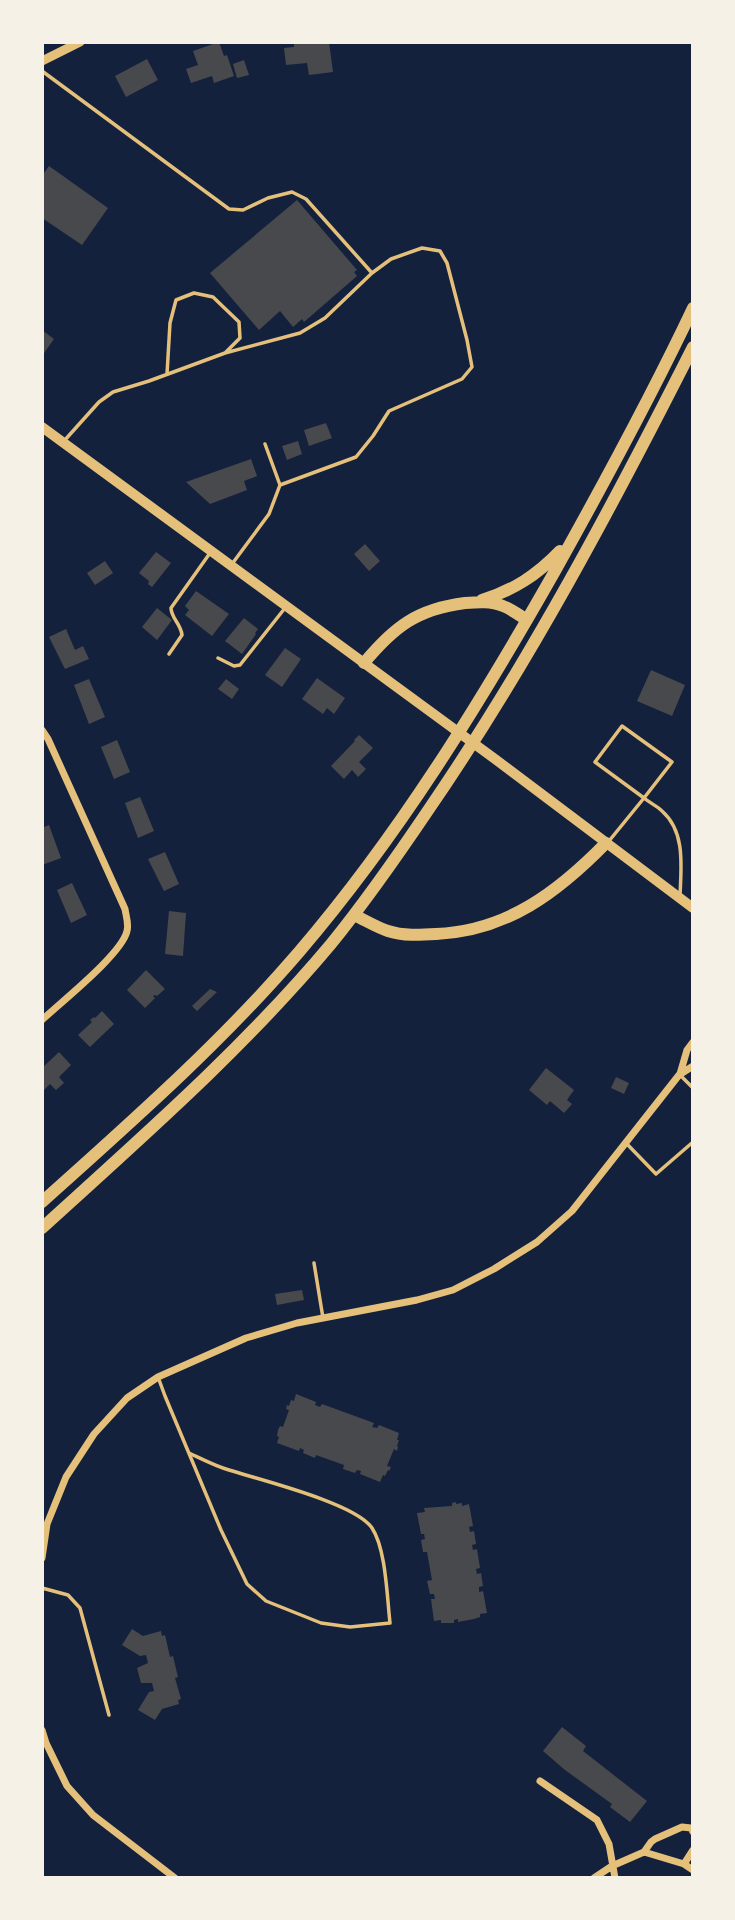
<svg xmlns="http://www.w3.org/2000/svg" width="735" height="1920" viewBox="0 0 735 1920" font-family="Spectral,serif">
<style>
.building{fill:#48494c}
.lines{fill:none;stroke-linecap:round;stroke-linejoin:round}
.service{stroke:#e5c07b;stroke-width:3.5}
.minor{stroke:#e5c07b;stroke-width:7}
.tertiary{stroke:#e5c07b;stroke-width:9}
.primary{stroke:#e5c07b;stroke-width:10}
.trunk{stroke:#e5c07b;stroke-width:12}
</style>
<rect width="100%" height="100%" fill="#14213d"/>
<path class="building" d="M219 42 224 56 227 55 234 76 214 83 212 76 191 83 186 69 198 65 193 51Z
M312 42H329L333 72 309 75 307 63 286 65 284 48 294 47V44Z
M147 59 158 80 126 97 115 76Z
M244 60 249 75 237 78 233 64Z
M49 166 108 208 82 245 42 218V176Z
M297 200 357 270 354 272 357 276 304 322 302 319 293 327 280 311 259 330 210 273Z
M42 330 54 339 42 356Z
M326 423 332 438 309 446 304 430Z
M298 441 302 454 287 460 282 446Z
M251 459 257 476 244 481 247 490 210 504 186 482Z
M365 544 380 561 369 571 354 554Z
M156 552 171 563 152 587 148 584 149 581 139 573Z
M105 561 113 573 95 585 87 573Z
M196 591 229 614 212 636 185 615 189 610 185 606Z
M157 608 172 620 157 640 142 627Z
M244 618 258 629 255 633 256 634 242 654 225 641Z
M66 629 75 650 83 646 89 659 65 669 49 637Z
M285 648 301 659 282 687 265 675Z
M651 670 685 685 672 716 637 701Z
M317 678 345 698 334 714 327 708 323 714 302 699Z
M89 679 105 717 89 724 74 685Z
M226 679 239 689 232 699 218 689Z
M359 735 373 748 359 762 366 769 358 777 352 770 344 779 331 766 355 741 354 740Z
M117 740 130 772 114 779 101 747Z
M140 797 154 831 138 838 125 803Z
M49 825 61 858 42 865V828Z
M165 852 179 884 164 891 148 859Z
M72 883 87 915 71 923 57 890Z
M169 911 186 913 183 956 165 954Z
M146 970 165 989 157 996 155 995 153 996 155 998 145 1008 127 990Z
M210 989 217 992 197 1011 192 1006Z
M102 1011 114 1024 90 1047 78 1035 92 1022 90 1020 94 1017 95 1018Z
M59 1052 71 1065 59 1077 64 1083 56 1090 50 1084 42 1092V1068Z
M546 1068 574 1090 567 1100 572 1104 564 1113 550 1101 547 1105 529 1090Z
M616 1077 629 1083 624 1094 611 1088Z
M302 1290 304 1300 277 1305 275 1294Z
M296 1394 316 1402 315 1405 320 1407 322 1404 374 1423 372 1427 377 1428 379 1425 399 1433 397 1440H399L397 1446 398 1447 397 1451 394 1449 387 1466 391 1467 389 1471 388 1470 385 1476 383 1475 380 1482 360 1474 361 1471 357 1470 355 1473 343 1469 344 1465 316 1455 315 1458 303 1453 304 1450 300 1448 299 1451 277 1443 279 1437 277 1436 278 1430 280 1426 283 1427 289 1410 286 1409 287 1405 289 1406 291 1400 294 1401Z
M456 1502V1504L462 1503V1506L469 1504 473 1526 469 1527 470 1532 474 1531 476 1544 472 1545 473 1550 477 1549 480 1568 476 1569 477 1574 481 1573 483 1586 479 1587V1592L483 1591 487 1613 480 1614V1617L474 1619 458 1622V1619L454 1620V1623H441V1620L434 1621 431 1599H435L434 1594H430L427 1581 432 1580 427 1552H423L421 1540 425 1539 424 1534H421L417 1513 425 1512 424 1508 452 1506V1503Z
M132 1629 143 1636 161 1631 162 1636 165 1635 170 1657 173 1656 178 1677 175 1678 181 1699 178 1700 179 1704 162 1709 155 1720 138 1710 149 1692 154 1691 152 1683H141L137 1668 148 1663 146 1655 140 1656 122 1645Z
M562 1727 586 1746 583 1751 647 1801 630 1822 610 1807 612 1804 565 1770 543 1751Z"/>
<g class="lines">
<path class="service" d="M42 71 229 209 243 210 268 198 292 192 306 199 372 273
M225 353 300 333 325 318 372 273 391 259 422 248 440 251 447 263 467 340 472 367 462 379 389 411 373 436 356 457 280 485
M64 441 99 402 113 392 149 381 225 353 240 338 239 322 213 297 194 293 176 300 170 323 167 374
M232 564 269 514 280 485 265 444
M169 654 182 635C181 624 171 618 171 608L210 553
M218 658 234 666 240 665 285 608
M622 726 672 762 644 798 595 762Z
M609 841 644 798C650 803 657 806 662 811 686 832 681 868 680 896
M681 1076 693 1088
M626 1143 656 1174 693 1142
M314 1263 323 1318
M158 1377 165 1396 221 1530 247 1584 266 1601 321 1623 350 1627 390 1623C387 1597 386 1549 372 1528 355 1503 260 1480 229 1470 215 1466 202 1459 189 1453
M42 1588 68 1595 80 1608 109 1715"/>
<path class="minor" d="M42 730 48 739 125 909C126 916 129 924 127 931 122 954 61 1002 42 1020
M680 1074 687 1050 693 1042
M42 1558 47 1524 66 1477 94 1434 127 1398 158 1377 246 1338 297 1323 417 1300 453 1290 494 1269 537 1242 572 1211 679 1075 693 1066
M42 1730 46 1743 67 1786 93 1815 175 1878
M540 1781 597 1820 609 1844 615 1878
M644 1852 684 1864 693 1870
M684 1864 693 1850
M594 1878 612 1866 644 1852 651 1842 655 1839 682 1827 691 1828 693 1832"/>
<path class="tertiary" d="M42 61 80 42"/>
<path class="primary" d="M42 427 495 759 693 908"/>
<path class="trunk" d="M482 600C514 590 537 575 560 551
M364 663C394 627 417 609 465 603 478 602 491 601 503 606 511 609 519 615 527 620
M354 915C365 920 376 927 388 931 403 936 420 935 436 934 507 931 558 892 606 843
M42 1202C131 1122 221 1043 299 952 399 835 479 705 555 571 603 485 651 397 693 308
M42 1228C142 1137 244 1048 331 944 366 901 398 855 429 809 529 663 613 505 693 347"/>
</g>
<rect width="735" height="1920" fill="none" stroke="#f6f1e7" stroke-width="88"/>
</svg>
